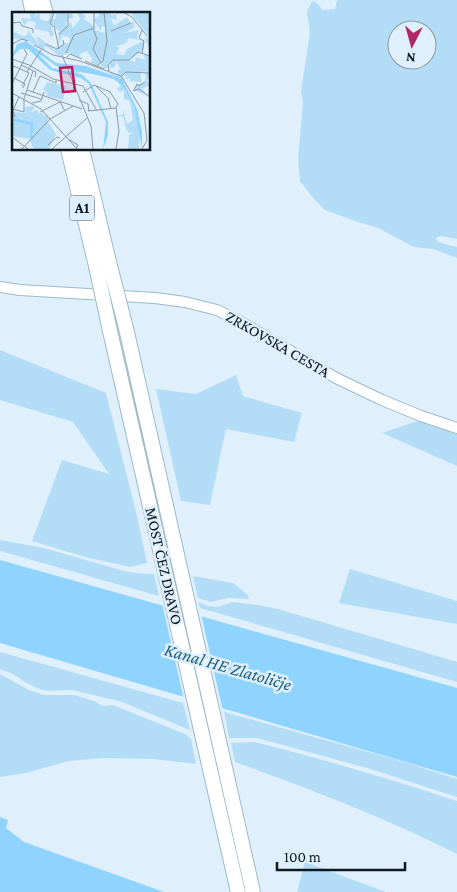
<svg xmlns="http://www.w3.org/2000/svg" width="457" height="892" viewBox="0 0 457 892" font-family="'Crimson Pro',serif">
<style>
.green{fill:#b3ddf7;fill-rule:evenodd}
.water{fill:#8ed4fe}
.pier{fill:#dff0fc}
.lines{fill:none;stroke-linecap:round;stroke-linejoin:round}
.minor-casing{stroke:#9db9cb;stroke-width:12}
.highway-casing{stroke:#9db9cb;stroke-width:16}
.minor{stroke:#fff;stroke-width:10}
.highway{stroke:#fff;stroke-width:14}
.highway-bridge-casing{stroke:#9db9cb;stroke-width:16;stroke-linecap:butt}
.highway-bridge{stroke:#fff;stroke-width:14}
.labels{text-anchor:middle;dominant-baseline:central;stroke-width:5;stroke-linejoin:round;paint-order:stroke}
.shield{fill:#dff0fc;stroke:#4d5961;stroke-width:1}
.shield-label{font-size:15px;font-weight:bold;fill:#0e181f}
.street-label{font-size:16px;fill:#0e181f;stroke:#dff0fc}
.water-label{font-size:18px;font-style:italic;fill:#195e81;stroke:#dff0fc}
.inset-river{fill:none;stroke:#8ed4fe;stroke-width:2.5}
.inset-road{fill:none;stroke:#8b9aa4;stroke-width:1}
.view{fill:#c2185b;fill-opacity:0.15;stroke:#c2185b;stroke-width:2.5}
.inset-edge{fill:none;stroke:#0e181f;stroke-width:2.5}
</style>
<rect width="100%" height="100%" fill="#dff0fc"/>
<path class="green" d="M337 0H457V239L440 236 436 238 437 241 441 243 457 247V258L433 249 414 247 378 228 355 221 325 210 314 199 300 181 298 159 303 103 301 91 310 33 307 11 312 1 317 3 323 10 335 9ZM397 30H427V60H397Z
M0 350 106 393 136 512 147 563 131 567 89 558 32 541 62 460 109 474 73 422 0 400Z
M236 375 243 396 302 413 294 442 226 429 210 505 181 501 156 389 196 394Z
M418 421 457 432V466L382 433Z
M0 540 44 548 124 571 135 573 154 574 159 596 0 551Z
M350 569 457 601V624L339 603Z
M193 576 233 583 248 595 249 599 229 598 211 602 198 598Z
M198 602 208 606 218 607 232 602 258 605 278 609 454 661 457 662V682L200 608Z
M0 652 183 703 190 730 122 702 72 690 47 691 37 688 25 682 13 674 0 669Z
M0 674 29 690 44 695H74L94 701 103 706 113 705 185 734 191 739 196 764 154 759 104 758 68 761 26 773 0 777Z
M224 712 401 761 457 779V797L367 768 257 738H229Z
M255 742C323 759 390 779 457 801V854C386 818 310 789 235 762L231 743Z
M305 862 386 892H297Z"/>
<path class="water" d="M0 560 457 688V777L0 643Z
M0 817 8 820 6 828 24 842 164 892H0Z"/>
<path class="pier" d="M162 603 201 614 223 711 184 700Z"/>
<g class="lines">
<g class="minor-casing">
<path id="minor" d="M0 287 20 290 155 298 185 302 217 310 243 323 336 378 382 400 421 416 457 428"/>
</g>
<g class="highway-casing">
<path id="highway" d="M30 0 33 14
M42 0 46 14
M68 149 96 266
M82 149 110 266
M126 328 253 892
M110 331 238 892"/>
</g>
<use href="#minor" class="minor"/>
<use href="#highway" class="highway"/>
<g class="highway-bridge-casing">
<path id="highway-bridge" d="M96 266 110 331
M110 266 126 328"/>
</g>
<use href="#highway-bridge" class="highway-bridge"/>
</g>
<g class="labels">
<rect class="shield" x="69.5" y="195.5" width="25" height="25" rx="4"/>
<g class="shield-label">
<text x="82" y="208">A1</text>
</g>
<g class="street-label">
<text transform="translate(278 344) rotate(30)">ZRKOVSKA CESTA</text>
<text transform="translate(164 566) rotate(77)">MOST ČEZ DRAVO</text>
</g>
<g class="water-label">
<text transform="translate(228 667) rotate(16)">Kanal HE Zlatoličje</text>
</g>
</g>
<g transform="translate(12 12)">
<rect width="138" height="138" fill="#dff0fc"/>
<path d="M17 0H23L24 4 27 0 28 7 34 9 37 8 38 0H42L39 7H43L45 0H54L55 4 60 0 61 6 55 7 54 13 58 15 57 13 58 9 61 16 68 7 65 0H69L74 5 72 7 84 15 83 18 93 21 94 15 90 14 89 19 81 8 86 5V9L87 0H92V4L93 0 101 3 110 0 104 3 105 8 99 6 102 14 115 5 118 10H124L121 12 123 15 113 21 127 18 125 26 132 29V37L118 48 123 50 124 45 133 48 132 43H137V66L135 68 137 73 130 77 136 84 123 78 124 73 133 70 134 59 128 60 130 70 117 69 119 66 114 67 113 62 110 64 113 68H110L94 60 106 62V57L109 58 104 49 103 55 98 56V51L94 57 88 54 92 49 86 54 79 50 83 42 80 47 75 39 68 42 67 46 58 41 47 44 37 36 32 34 33 39 16 29 0 26V19L11 24 15 23 16 18 27 33 24 23 43 38 45 34 47 37 51 31H57L58 26 50 23 47 34 46 20 49 21 38 11 42 23 38 25 37 20 23 17V10L16 9 12 14 9 6 19 7ZM117 26 131 29 115 37 112 43 104 42 107 36 102 31 105 34 114 31ZM118 0 137 1V36L132 25 135 27 136 23ZM64 57 104 67 111 74 122 95 128 120 127 137H116L117 123 121 120 117 121 114 117 111 104 105 105 111 102V97L115 112 121 108 118 89 112 87V78L108 80 105 77 109 73 101 67 84 62 65 60 75 65 56 60ZM35 70 54 74 51 88 35 84V80L31 78ZM17 94 23 95 19 100 26 98V102L32 100 30 104 34 102 37 106 35 109 44 122 37 137H22L17 127 0 124V107L4 106 0 105V100L14 101 13 96Z" fill="#b3ddf7" fill-rule="evenodd"/>
<path d="M14 29 44 51 74 54 110 67 125 97 130 120V137L122 95 112 76 103 67 44 54 23 39 40 56 70 63 79 71 96 110V123L91 137 94 110 77 72 69 66 38 58 16 37H8L0 45 5 32Z" fill="#8ed4fe"/>
<path class="inset-river" d="M0 107 20 112 19 126"/>
<path class="inset-road" d="M111 0 120 5 135 24M0 11 8 10 10 14 21 17V21M42 14 47 37M41 15 38 11 42 1M81 17 85 27 81 37 89 51M130 18 127 26 132 29 130 42M99 19 119 11M47 22 56 14V0M0 32 10 27 16 29M34 32 45 37 52 32 51 28M22 33 41 43 68 49 109 64 132 101 135 128 130 137M54 41 62 23 82 16V0M50 43 79 114 81 137M55 45 58 42 70 47M0 47 17 53M73 49 92 57M9 53 24 60 23 65M17 53 41 67 71 74 85 99M85 54 91 49 95 29 92 0M0 57 2 54 17 61 10 74M97 59 96 53 101 48H117L126 40 138 44M15 60 29 38M110 64 114 60 138 61M0 65 13 72 11 76M1 70 15 42 12 37M84 74 96 86 99 97M15 78 70 97M122 78 125 72 127 74 133 70M121 79 127 77 138 85M21 80 28 64 44 71V68M71 80 82 73 98 80 106 92 104 95 107 119 104 137M0 81 29 97 65 137M9 81 29 87M12 87 21 59M67 88 76 92 77 99M20 91 29 89 32 80M0 97 12 100V88M76 99 104 96M28 100 48 90 53 99M3 105 1 98 7 85M0 125 16 137M56 127 66 133 64 137M36 133 45 125 48 126M10 137 38 107 61 94M40 137 75 106"/>
<path class="view" d="M60 55 63 79 51 80 48 56Z"/>
<rect width="138" height="138" class="inset-edge"/>
</g>
<g transform="translate(412 45) rotate(186)"><circle r="24" fill="#dff0fc" stroke="#8b9aa4"/>
<path d="M0-4L9 19L0 12L-9 19Z" fill="#b12766"/>
<text y="-8" font-size="14" font-weight="bold" text-anchor="middle" fill="#0e181f">N</text>
</g>
<path d="M277 862v8h128v-8" fill="none" stroke="#0e181f" stroke-width="2.5"/>
<text x="284" y="862" font-size="15" fill="#0e181f" stroke="#dff0fc" stroke-width="4" paint-order="stroke">100 m</text>
</svg>
